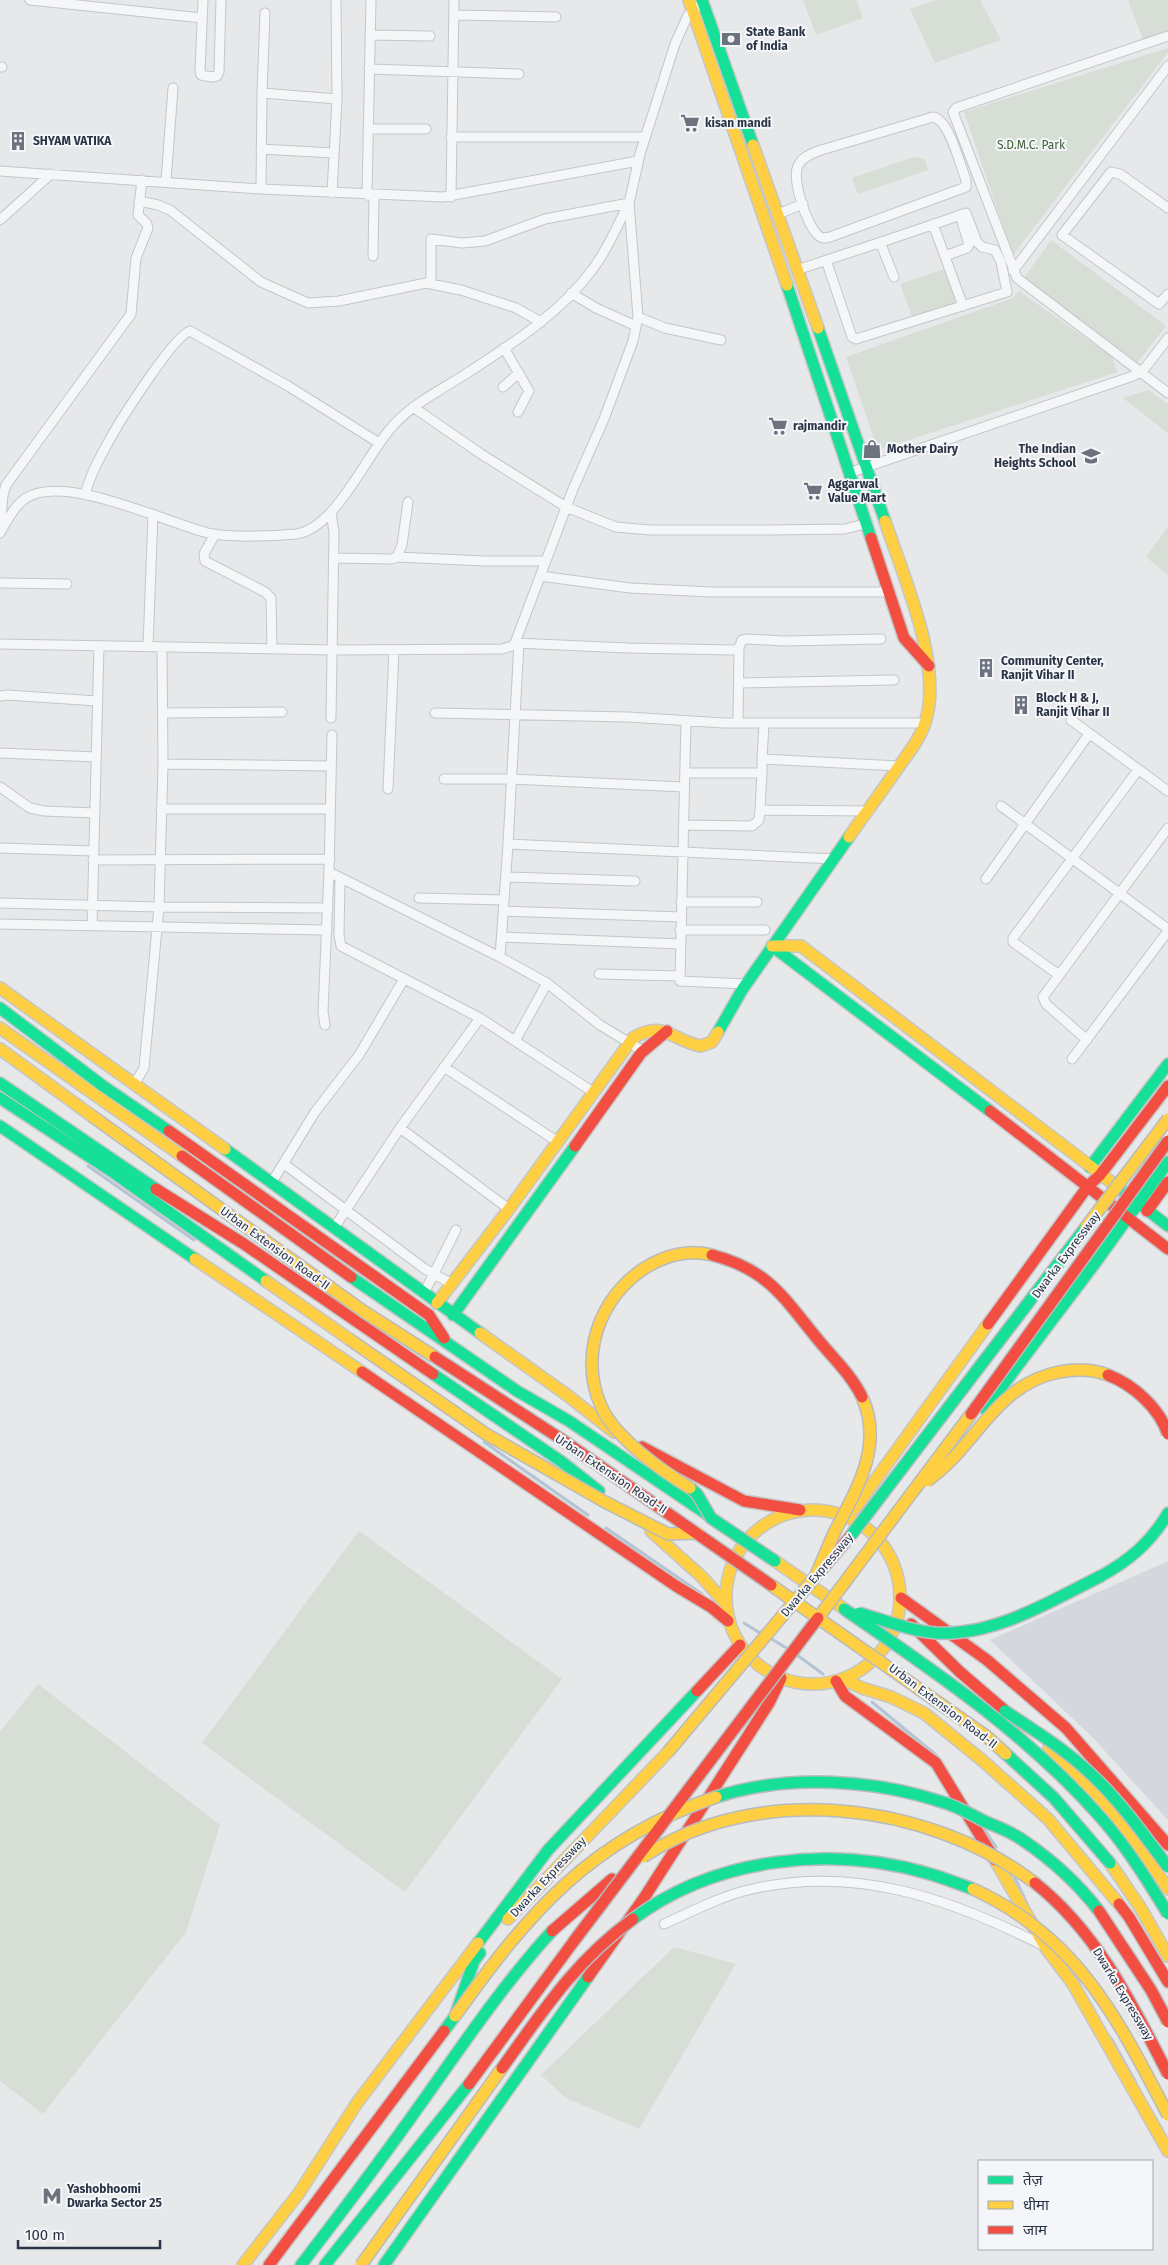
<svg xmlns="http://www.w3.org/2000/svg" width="1168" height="2265" viewBox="0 0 1168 2265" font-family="'Fira Sans','Noto Sans Devanagari',sans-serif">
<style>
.built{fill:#d4d7dd}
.green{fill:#d6ded6}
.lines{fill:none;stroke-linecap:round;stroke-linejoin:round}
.stream{stroke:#b4c4d5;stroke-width:3}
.street-casing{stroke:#c4c6c8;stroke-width:11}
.fast-casing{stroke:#c4c6c8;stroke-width:14}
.slow-casing{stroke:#c4c6c8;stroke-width:14}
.jam-casing{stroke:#c4c6c8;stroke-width:14}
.street{stroke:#f5f6f7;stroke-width:9}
.fast{stroke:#16e098;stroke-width:11}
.slow{stroke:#ffcf43;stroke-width:11}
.jam{stroke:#f24e42;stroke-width:11}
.fast-bridge-casing{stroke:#b8bbbf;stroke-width:14;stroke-linecap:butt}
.slow-bridge-casing{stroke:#b8bbbf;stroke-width:14;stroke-linecap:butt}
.jam-bridge-casing{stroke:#b8bbbf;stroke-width:14;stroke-linecap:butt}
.fast-bridge{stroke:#16e098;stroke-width:11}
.slow-bridge{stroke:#ffcf43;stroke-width:11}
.jam-bridge{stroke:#f24e42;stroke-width:11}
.labels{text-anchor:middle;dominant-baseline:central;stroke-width:4;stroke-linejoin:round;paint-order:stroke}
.poi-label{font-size:12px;font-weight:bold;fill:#2b3445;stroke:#f4f6f9;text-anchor:start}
.park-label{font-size:12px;fill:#3f6138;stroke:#f4f6f9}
.street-label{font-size:12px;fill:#2b3445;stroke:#f4f6f9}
</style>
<rect width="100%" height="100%" fill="#e6e8ea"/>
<path class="built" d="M1168 1561V1820L1093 1738 990 1640Z"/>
<path class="green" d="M803 0H856L863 18 816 35Z
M937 0H980L1001 40 935 63 910 9Z
M1128 0H1168V31L1144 42Z
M1168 48V52L1013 255 964 112Z
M914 157 925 159 928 170 858 194 852 178Z
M1051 240 1166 326 1137 363 1024 278Z
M944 269 959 304 912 316 900 284Z
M1019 291 1112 357 1117 372 878 450 846 357 1013 298Z
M1149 390 1168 404V433L1123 398Z
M1168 527V575L1146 557Z
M359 1531 562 1679 405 1892 202 1743Z
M38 1684 220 1825 186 1932 43 2114 0 2081V1732Z
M674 1947 736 1964 639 2129 566 2098 541 2075Z"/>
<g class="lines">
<path class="stream" d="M88 1166 194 1240
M484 1442 588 1515
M606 1528 702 1594
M744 1623 760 1633
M770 1638 788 1649
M797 1655 823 1674
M872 1702 936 1755
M984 1829 996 1847
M1015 1878 1028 1906
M1111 2038 1135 2081"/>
<g class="street-casing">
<path id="street" d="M30 0 202 18
M203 0 200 71 201 75 212 77 217 76 219 72 221 0
M454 15 556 17
M370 35 430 36
M1168 36 956 108 953 112 1017 278 1168 393
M0 67H2
M369 69 519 74
M262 93 337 99
M933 117C949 119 960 165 966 180V187L830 237C826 238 823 239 819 236 807 227 790 177 799 164 803 157 811 154 818 151Z
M368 129H426
M451 137H645
M261 149 334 153
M0 171 261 189 443 197 638 161
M166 181 173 88
M261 189 262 93 265 13
M332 193 337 99 336 0
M367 195 371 0
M451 197 454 0
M139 201 158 205 170 210 261 282 308 303 339 301 426 283 461 290 516 308 541 322
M1168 208 1120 174 1111 172 1062 235 1159 304 1168 294
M778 214 803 204
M0 220 51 174
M933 224 963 306
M880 242 894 277
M373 256 374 195
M945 256 967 248 969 245 960 215
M797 270C854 251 910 233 966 213L977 242 982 247 995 250 1001 262 1007 292 856 339 852 337 826 260
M1013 271 1168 66
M431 283V239L462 243 485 241 545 219 629 203
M571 293 596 308 636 326
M638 317 665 328 721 340
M504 348 529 391 518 412
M503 387 519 373
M413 407 481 454 566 507 616 527 650 530H771L845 529 865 524
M849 473 1133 376 1145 368 1168 338
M85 495C90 475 100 457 110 439 120 421 174 335 190 331L288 386 379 443
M331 513 334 532 331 718
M0 530 3 495 6 485 131 314 136 258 148 228 147 224 138 215 142 180
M0 533C7 521 14 506 26 498 65 473 167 523 208 533 230 538 273 536 296 534 335 529 366 456 391 428 412 403 445 388 472 370 515 342 561 312 592 270 607 251 617 226 629 203
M215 534 204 554 205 561 265 592 271 598 272 649
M397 557 484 561H546
M334 558 392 559 397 557 402 545 408 502
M540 576 630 588 711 592H889
M0 583 67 584
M515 643 628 648 734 650 739 648 742 640 746 639 784 641 881 639
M0 644 333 650 502 649 512 646 515 643 573 489 604 419 633 341 638 317 629 203 640 154 675 44 688 15 697 7
M148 647 153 514
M739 683 894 680
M0 696 7 695 97 701
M163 713 282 712
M435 713 628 717 724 723H925
M1071 720 1168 791
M686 721 680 981 747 984
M738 723 739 647
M0 753 96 757
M762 759 764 723
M163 764 331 766
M685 773H762V759L899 766
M762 773 760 810 869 811
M444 779H511L684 787
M0 787 30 808 44 811 94 813
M388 789 394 650
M1001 806 1168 929
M161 809H330
M683 825 752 826 759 820 760 810
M508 844 835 859
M0 848 93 851
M93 860 330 859
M329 872 500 957 547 983 515 1041
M506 877 635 881
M340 878 339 935 341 946 480 1018
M986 879 1089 734
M419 898 504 900
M681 902H757
M0 903 159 907 328 908
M504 911 681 917
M0 924 327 930
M92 926 99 646
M680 930H765
M502 937 680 944
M500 957 508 844 519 643
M599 974 680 976
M1059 975 1013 942V938L1138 770
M547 983 600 1025 643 1051
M325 1025 323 1012 329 872 332 735
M1087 1040 1046 1004 1043 997 1168 828
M1072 1059 1168 931
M444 1067 558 1142
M135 1083 144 1068 159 907 163 764 162 647
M400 1128 509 1209
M284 1164 425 1269 452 1284
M272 1182 315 1112 359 1055 404 979
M334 1228 400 1128 480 1018 593 1092
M424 1293 456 1230
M664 1924C691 1912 719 1897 748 1890 854 1864 952 1899 1046 1947"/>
</g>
<g class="fast-casing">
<path id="fast" d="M702 0 753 145
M787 285 871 538
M818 328 885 521
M772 946 990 1111
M0 1008 103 1086 169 1131
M718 1032 742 990 849 837
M0 1083 156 1189
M0 1098 114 1173 266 1281
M0 1126 195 1259
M225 1149 480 1333
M1090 1167 1168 1064
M1111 1182 1168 1226
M351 1277 517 1391 569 1421 708 1515
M453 1315 575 1146
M433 1374 562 1462 599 1491
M985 1409 1096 1262 1168 1162
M1101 1576C1130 1560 1151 1542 1168 1513
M478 1943 548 1850 697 1691
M444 2031 455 2016 474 1961 480 1953
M301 2265C338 2217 375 2168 410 2119 456 2055 499 1989 552 1931
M325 2265 469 2084
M384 2265 588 1977"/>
</g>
<g class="slow-casing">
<path id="slow" d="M689 0 787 285
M753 145 818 328
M849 837C864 815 880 794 895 772 906 756 919 741 925 723 944 666 903 576 885 521
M772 946H801L1111 1182
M0 988 225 1149
M0 1028 182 1156
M0 1049 92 1116
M195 1259 362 1372
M266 1281 349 1339
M437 1303 509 1209 633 1038C663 1019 673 1041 701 1046L712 1042 718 1032
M480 1333 567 1395 614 1432
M855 1508 988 1324
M726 1597a87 87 0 1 1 174 0a87 87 0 1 1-174 0Z
M651 1531 702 1577 725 1603
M775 1561 843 1608
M843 1679 862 1688 891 1697 924 1713 983 1761 1048 1819 1119 1904
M1049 1747C1094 1791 1134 1836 1168 1889
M995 1860 1046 1948 1073 1984 1168 2151
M1110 1863 1140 1907 1168 1956
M508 1919 668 1752
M243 2265 299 2193 357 2103 478 1943"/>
</g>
<g class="jam-casing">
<path id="jam" d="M871 538 904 638 929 666
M990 1111 1168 1249
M169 1131 429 1315 444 1338
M575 1146 641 1053 667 1031
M182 1156 351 1277
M156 1189 244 1244 433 1374
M1147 1211 1168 1182
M988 1324 1088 1186 1100 1175 1168 1086
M362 1372 676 1586 711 1607 728 1621
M642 1447 744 1501 800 1510
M819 1573 852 1534
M901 1598 987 1660 1066 1728 1168 1845
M911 1624 960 1672 1017 1721
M836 1681 845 1696 936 1763 995 1860
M697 1691 740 1645
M1119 1904 1129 1917 1168 1982
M552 1931 612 1879
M588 1977 644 1898 769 1703 781 1678
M469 2084 574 1941
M269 2265 444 2031"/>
</g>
<use href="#street" class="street"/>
<use href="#fast" class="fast"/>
<use href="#slow" class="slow"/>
<use href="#jam" class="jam"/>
<g class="fast-bridge-casing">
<path id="fast-bridge" d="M690 1488 697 1494 711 1518 775 1561
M852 1534 1086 1227
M844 1609C936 1672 1029 1735 1103 1820 1128 1849 1148 1881 1168 1914
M859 1613C884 1620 910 1631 937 1633 995 1636 1051 1601 1101 1576
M1005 1711C1035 1731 1066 1750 1092 1775 1121 1802 1144 1835 1168 1867
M1006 1754 1054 1798 1110 1863
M716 1797C787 1774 872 1779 942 1802 957 1806 970 1814 984 1821 997 1827 1012 1832 1024 1841 1052 1860 1079 1885 1099 1911
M633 1919C716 1857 831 1845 930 1874 944 1878 959 1884 973 1889"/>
</g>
<g class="slow-bridge-casing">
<path id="slow-bridge" d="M92 1116 363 1311 435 1357
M1086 1227 1168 1119
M349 1339 486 1434 605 1502 668 1534 698 1533
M927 1481C977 1446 994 1385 1059 1372 1076 1369 1092 1369 1108 1375
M690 1488C662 1471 614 1437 601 1406 576 1350 605 1284 660 1260 676 1253 695 1251 712 1255
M771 1585 986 1736 1006 1754
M818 1618 971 1414
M668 1752 815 1577C822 1562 828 1546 835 1531 857 1489 884 1445 862 1397
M643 1857C757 1781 929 1802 1035 1883
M973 1889C1078 1937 1117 2018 1168 2115
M455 2016C529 1912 591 1839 716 1797
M361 2265 502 2068"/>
</g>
<g class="jam-bridge-casing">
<path id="jam-bridge" d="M712 1255C770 1270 784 1299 820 1342 835 1360 852 1376 862 1397
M435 1357 558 1437 771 1585
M1108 1375C1134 1385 1159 1408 1168 1434
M971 1414 1168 1141
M1035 1883C1098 1933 1132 2004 1168 2074
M1099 1911 1151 1990 1168 2022
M574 1941 818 1618
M502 2068C543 2011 575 1961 633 1919"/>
</g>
<use href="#fast-bridge" class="fast-bridge"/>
<use href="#slow-bridge" class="slow-bridge"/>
<use href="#jam-bridge" class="jam-bridge"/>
</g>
<defs>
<g id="bank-bare" transform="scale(1.5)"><path d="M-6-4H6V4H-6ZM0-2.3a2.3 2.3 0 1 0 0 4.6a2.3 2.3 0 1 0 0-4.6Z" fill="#6c737f" stroke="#f4f6f9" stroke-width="2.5" paint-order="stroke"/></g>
<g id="supermarket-bare" transform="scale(1.5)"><path d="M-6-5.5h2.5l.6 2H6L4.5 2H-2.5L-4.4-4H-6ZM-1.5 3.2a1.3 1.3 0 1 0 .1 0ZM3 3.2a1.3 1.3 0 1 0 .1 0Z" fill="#6c737f" stroke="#f4f6f9" stroke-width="2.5" paint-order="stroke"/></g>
<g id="building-bare" transform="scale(1.5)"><path d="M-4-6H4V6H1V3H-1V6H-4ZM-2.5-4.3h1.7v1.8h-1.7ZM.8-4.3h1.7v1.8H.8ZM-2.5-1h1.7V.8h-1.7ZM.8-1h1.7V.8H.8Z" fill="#6c737f" stroke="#f4f6f9" stroke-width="2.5" paint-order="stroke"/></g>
<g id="shop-bare" transform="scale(1.5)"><path d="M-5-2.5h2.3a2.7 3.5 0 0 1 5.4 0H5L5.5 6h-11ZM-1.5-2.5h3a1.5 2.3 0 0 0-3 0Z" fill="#6c737f" stroke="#f4f6f9" stroke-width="2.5" paint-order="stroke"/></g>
<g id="school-bare" transform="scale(1.5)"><path d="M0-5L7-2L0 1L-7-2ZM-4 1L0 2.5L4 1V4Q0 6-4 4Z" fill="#6c737f" stroke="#f4f6f9" stroke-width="2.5" paint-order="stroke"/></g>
<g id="metro-bare" transform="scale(1.5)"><path d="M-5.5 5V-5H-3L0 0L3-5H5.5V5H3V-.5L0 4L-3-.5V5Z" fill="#6c737f" stroke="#f4f6f9" stroke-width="2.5" paint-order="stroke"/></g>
</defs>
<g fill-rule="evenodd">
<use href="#bank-bare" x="731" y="39"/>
<use href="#supermarket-bare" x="690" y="123"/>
<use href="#building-bare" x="18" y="141"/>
<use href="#supermarket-bare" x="778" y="426"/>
<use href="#shop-bare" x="872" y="449"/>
<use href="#school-bare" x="1091" y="456"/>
<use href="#supermarket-bare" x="813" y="491"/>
<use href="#building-bare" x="986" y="668"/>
<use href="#building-bare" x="1021" y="705"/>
<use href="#metro-bare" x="52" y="2196"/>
</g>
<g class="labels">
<g class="poi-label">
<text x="746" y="32">State Bank<tspan x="746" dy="14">of India</tspan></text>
<text x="705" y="123">kisan mandi</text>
<text x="33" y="141">SHYAM VATIKA</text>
<text x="793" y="426">rajmandir</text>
<text x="887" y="449">Mother Dairy</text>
<text x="1076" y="449" text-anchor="end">The Indian<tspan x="1076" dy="14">Heights School</tspan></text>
<text x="828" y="484">Aggarwal<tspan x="828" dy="14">Value Mart</tspan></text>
<text x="1001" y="661">Community Center,<tspan x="1001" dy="14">Ranjit Vihar II</tspan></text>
<text x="1036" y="698">Block H &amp; J,<tspan x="1036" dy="14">Ranjit Vihar II</tspan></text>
<text x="67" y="2189">Yashobhoomi<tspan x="67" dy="14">Dwarka Sector 25</tspan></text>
</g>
<g class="park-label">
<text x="1031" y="145">S.D.M.C. Park</text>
</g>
<g class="street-label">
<text transform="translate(275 1248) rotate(36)">Urban Extension Road-II</text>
<text transform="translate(1066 1255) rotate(-53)">Dwarka Expressway</text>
<text transform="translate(611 1474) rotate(34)">Urban Extension Road-II</text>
<text transform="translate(817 1575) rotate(-50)">Dwarka Expressway</text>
<text transform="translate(943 1706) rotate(37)">Urban Extension Road-II</text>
<text transform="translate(548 1877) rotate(-47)">Dwarka Expressway</text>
<text transform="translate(1123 1994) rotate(59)">Dwarka Expressway</text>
</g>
</g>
<rect x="978" y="2160" width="175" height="90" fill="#f4f6f9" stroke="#a4a8b1"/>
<rect x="988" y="2176" width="25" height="8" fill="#16e098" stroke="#a4a8b1"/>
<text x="1023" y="2185" font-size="15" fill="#2b3445">तेज़</text>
<rect x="988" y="2201" width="25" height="8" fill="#ffcf43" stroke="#a4a8b1"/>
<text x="1023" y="2210" font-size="15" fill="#2b3445">धीमा</text>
<rect x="988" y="2226" width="25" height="8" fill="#f24e42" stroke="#a4a8b1"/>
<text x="1023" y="2235" font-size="15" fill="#2b3445">जाम</text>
<path d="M18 2240v8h142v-8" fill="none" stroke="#2b3445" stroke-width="2.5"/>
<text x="25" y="2240" font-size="15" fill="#2b3445" stroke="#f4f6f9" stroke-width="4" paint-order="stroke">100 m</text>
</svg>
